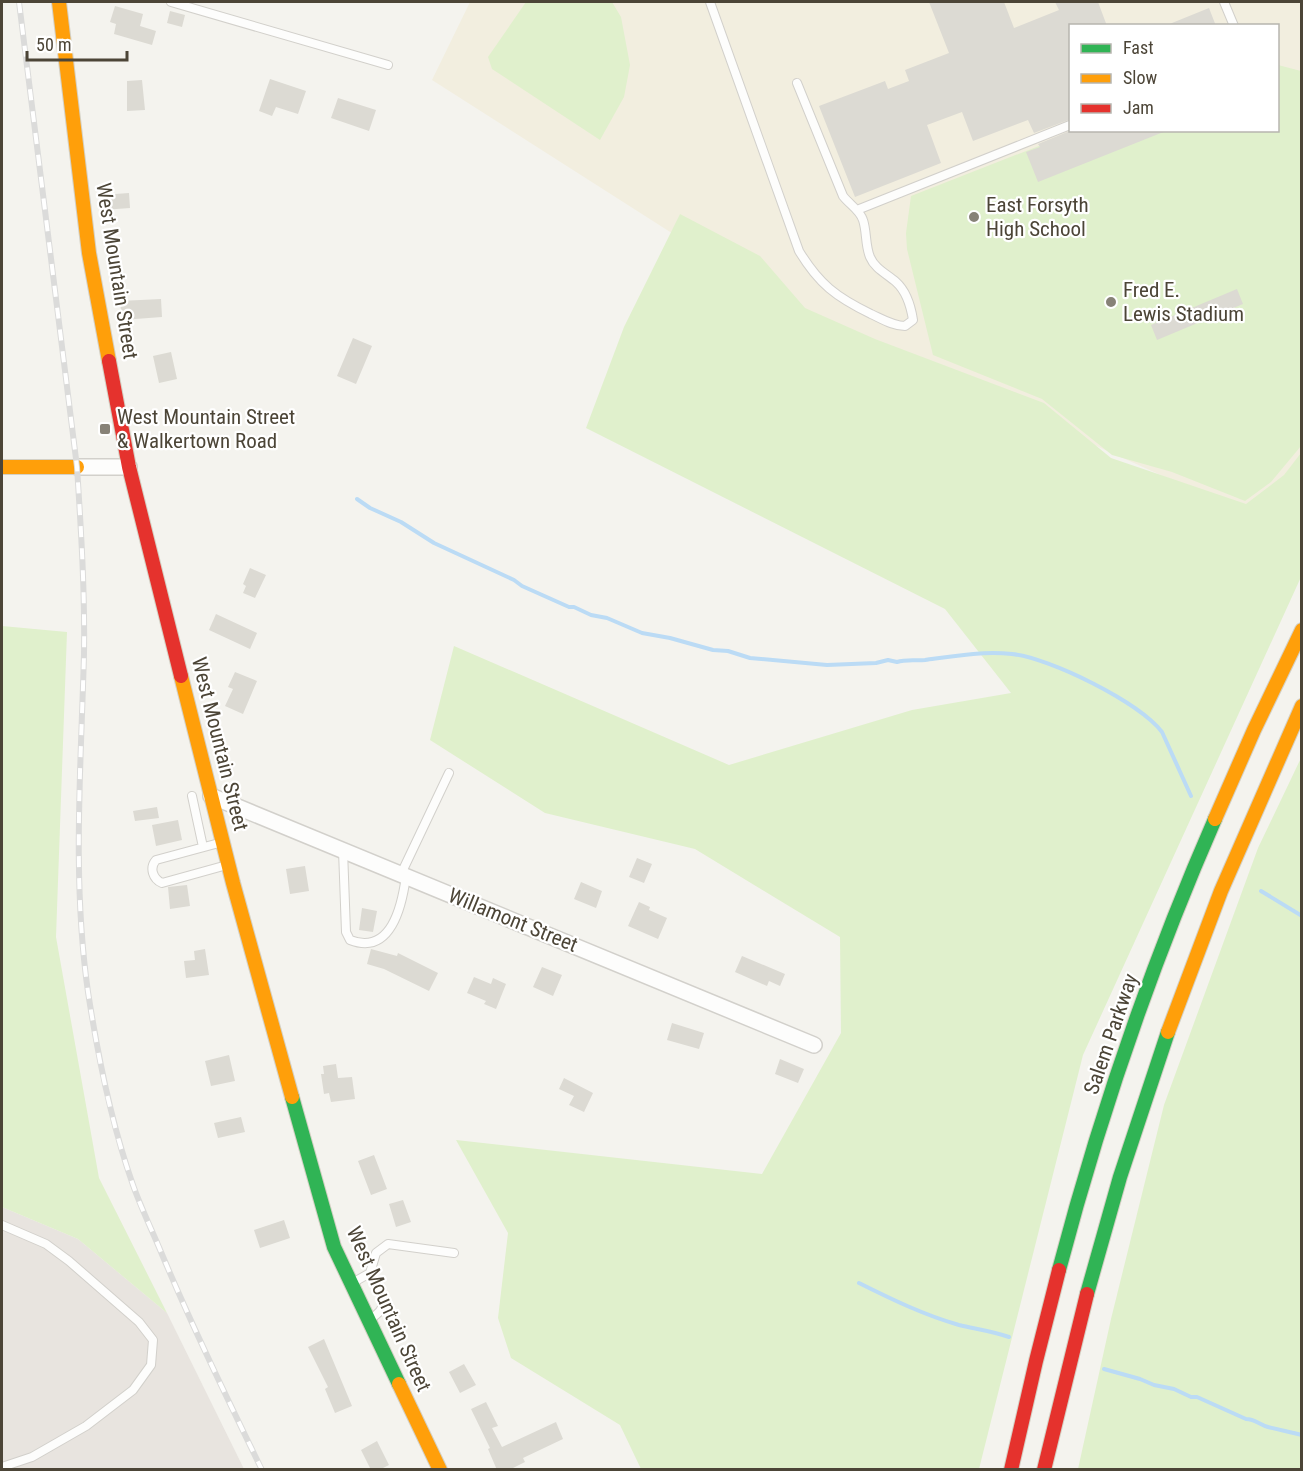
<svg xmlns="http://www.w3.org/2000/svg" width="1303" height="1471" viewBox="0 0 1303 1471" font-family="'Roboto Condensed',sans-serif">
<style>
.industrial{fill:#e8e4df}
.education{fill:#f2eedf;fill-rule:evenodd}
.green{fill:#e0f0cc}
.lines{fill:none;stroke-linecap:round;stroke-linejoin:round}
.stream{stroke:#bbdbf5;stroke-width:4}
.building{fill:#dcdad3}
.lane-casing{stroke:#d2d0cb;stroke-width:10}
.street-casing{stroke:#d2d0cb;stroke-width:18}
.fast-casing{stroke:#d4d0c4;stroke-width:16}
.slow-casing{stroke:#d4d0c4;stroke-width:16}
.jam-casing{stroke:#d4d0c4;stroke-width:16}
.lane{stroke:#fdfdfc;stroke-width:8}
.street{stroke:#fdfdfc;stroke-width:15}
.fast{stroke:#30b455;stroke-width:14}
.slow{stroke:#ff9f0a;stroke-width:14}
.jam{stroke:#e5322d;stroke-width:14}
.rail-casing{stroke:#dbdbda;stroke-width:6}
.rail{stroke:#fff;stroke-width:4;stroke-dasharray:11;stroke-linecap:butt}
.poi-dot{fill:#878277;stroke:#fff;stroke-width:2}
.labels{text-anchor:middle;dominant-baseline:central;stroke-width:4.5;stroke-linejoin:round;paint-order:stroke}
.poi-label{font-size:21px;fill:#4c4537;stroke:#fff;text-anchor:start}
.street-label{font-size:21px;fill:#4c4537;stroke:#fff}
</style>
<rect width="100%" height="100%" fill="#f4f3ee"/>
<path class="industrial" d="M2 1207 78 1239 167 1313 244 1469H2Z"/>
<path class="education" d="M470 2H1301V519L1293 535 783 304 432 80ZM1070 26H1278V130H1070Z"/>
<path class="green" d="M526 2H612L621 17 630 65 624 97 600 140 492 69 488 57Z
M1278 65 1301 71V446L1271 482 1245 501 1172 472 1112 455 1042 399 933 355 907 249 906 233 911 196 1077 131 1278 130Z
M680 214 760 256 805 308 875 339 1044 403 1111 458 1246 504 1284 475 1301 453V577L1083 1055 979 1469H641L620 1425 511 1358 498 1318 508 1233 456 1140 762 1174 841 1033 840 937 695 849 545 813 430 740 454 646 729 765 912 710 1011 693 945 609 586 428 624 327Z
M2 626 67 632 56 937 99 1178 167 1313 78 1239 2 1207Z
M1301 758V1469H1078L1111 1319 1164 1105 1258 848Z"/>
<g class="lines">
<path class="stream" d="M357 499 370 508 401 522 434 543 514 580 522 586 569 607H574L591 615 607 618 642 633 670 638 713 650 728 651 750 658 827 665 876 663 888 660 897 662C906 659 916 661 925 660 954 656 982 651 1012 654 1050 658 1139 702 1162 732L1191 796
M1261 891 1302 916
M859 1283C891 1299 924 1315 959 1325 976 1329 992 1331 1009 1337
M1104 1369 1140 1379 1154 1385 1174 1389 1191 1397H1197L1246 1419C1255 1419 1260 1425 1268 1427 1280 1430 1290 1432 1302 1435"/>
</g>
<path class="building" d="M929 2H1004L1014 28 1059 10 1055 2H1098L1107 26H1071V119L1034 133 1028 120 973 141 962 112 927 125 941 163 855 197 819 106 885 81 888 89 909 81 905 70 949 53Z
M115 6 143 14 140 26 156 31 152 45 114 34 116 24 110 22Z
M1209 8 1216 26H1167V25Z
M170 11 185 15 182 27 167 23Z
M270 79 306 91 298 114 276 107 272 116 259 111Z
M142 80 145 110 127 111V81Z
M338 98 376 110 369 131 331 118Z
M1072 130H1165L1166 131 1038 182 1026 152 1040 147 1038 144Z
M129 193 130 208 103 210 102 195Z
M1237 289 1243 304 1157 340 1151 325Z
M161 299 162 317 122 320 120 301Z
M353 338 372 346 356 384 337 376Z
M171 352 177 379 159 383 153 356Z
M250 568 266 575 255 598 243 593 246 586 243 584Z
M216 614 257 633 250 649 209 630Z
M235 672 257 681 243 714 225 706 233 689 228 687Z
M157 807 159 818 135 821 133 811Z
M178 820 182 840 156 846 152 825Z
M637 858 652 864 644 883 629 877Z
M305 866 309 891 290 894 286 869Z
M581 882 602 891 596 908 574 899Z
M187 885 190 906 170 909 168 887Z
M639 902 650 907 649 910 667 918 658 939 628 926Z
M362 908 377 911 373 932 359 930Z
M205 949 209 975 186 978 184 961 195 960 194 951Z
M371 949 397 956 398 953 438 973 429 991 384 969 367 964Z
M742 956 785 974 780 986 769 981 767 986 735 972Z
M542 967 562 975 553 996 533 987Z
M474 977 491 984 493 978 506 984 496 1009 484 1004 486 1001 467 993Z
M672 1023 704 1033 699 1049 667 1040Z
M229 1055 235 1081 211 1086 205 1061Z
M780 1059 804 1069 798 1083 775 1074Z
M336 1064 338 1078 352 1077 355 1099 331 1102 329 1093 324 1094 321 1074H324L323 1066Z
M564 1078 593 1093 584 1112 569 1105 574 1096 559 1089Z
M241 1117 245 1132 218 1138 214 1123Z
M374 1155 387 1189 371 1195 358 1161Z
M403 1200 411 1222 396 1227 389 1204Z
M284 1220 290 1238 260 1248 254 1230Z
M324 1339 352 1406 335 1413 325 1389 328 1387 308 1347Z
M464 1364 476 1385 460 1393 449 1372Z
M486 1402 498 1426 492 1428 502 1447 556 1422 563 1439 523 1458 525 1462 509 1470H497L488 1449 490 1448 471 1409Z
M377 1441 389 1465 379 1470H371L361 1450Z"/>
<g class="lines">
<g class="lane-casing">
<path id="lane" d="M171 2 388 65
M710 2 799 251C819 284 836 297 871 314 882 319 893 326 905 326L913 320C911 307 906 291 896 282 887 274 875 269 870 257 865 245 867 232 863 220 860 210 849 204 843 196L797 83
M1224 2 1234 26
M857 210 1070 125
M192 796 203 847
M219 843 156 860C149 868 153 879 162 883L227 865
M343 850 346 932 350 940C391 956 402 906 406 876
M401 874 449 773
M2 1225 46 1244 69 1261 139 1322 153 1340 151 1365 133 1390 86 1426 32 1457 2 1467
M370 1273C381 1292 394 1305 370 1319
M354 1282 370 1273 376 1253 388 1244 454 1253"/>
</g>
<g class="street-casing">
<path id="street" d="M77 467H129
M211 796 814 1045"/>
</g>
<g class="fast-casing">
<path id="fast" d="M292 1097 334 1247 399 1384
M1059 1270C1099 1118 1152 963 1215 819
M1087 1294 1120 1177 1168 1032"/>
</g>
<g class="slow-casing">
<path id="slow" d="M59 2 89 253 109 361
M2 467H77
M181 676 233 883 292 1097
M1215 819 1254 730 1302 630
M1168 1032 1221 891 1302 706
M399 1384 440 1470"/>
</g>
<g class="jam-casing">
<path id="jam" d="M109 361 129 467 181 676
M1011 1470 1036 1361 1059 1270
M1044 1470 1087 1294"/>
</g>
<use href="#lane" class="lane"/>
<use href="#street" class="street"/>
<use href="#fast" class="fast"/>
<use href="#slow" class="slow"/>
<use href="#jam" class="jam"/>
<g class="rail-casing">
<path id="rail" d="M19 2 77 467C81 529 85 592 84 654 81 767 72 880 88 992 98 1057 111 1123 133 1185 141 1208 152 1230 161 1252 192 1326 227 1398 262 1470"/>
</g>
<use href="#rail" class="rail"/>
</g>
<g class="poi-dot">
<circle cx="974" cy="217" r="6"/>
<circle cx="1111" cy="302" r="6"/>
<rect x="99" y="423" width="12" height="12" rx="3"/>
</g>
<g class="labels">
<g class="poi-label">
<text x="986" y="205">East Forsyth<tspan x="986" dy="24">High School</tspan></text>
<text x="1123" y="290">Fred E.<tspan x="1123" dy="24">Lewis Stadium</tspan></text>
<text x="117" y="417">West Mountain Street<tspan x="117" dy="24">&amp; Walkertown Road</tspan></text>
</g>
<g class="street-label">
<text transform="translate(117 271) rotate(81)">West Mountain Street</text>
<text transform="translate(220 744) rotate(76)">West Mountain Street</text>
<text transform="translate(513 920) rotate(22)">Willamont Street</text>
<text transform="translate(1111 1034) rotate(-71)">Salem Parkway</text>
<text transform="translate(389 1309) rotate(66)">West Mountain Street</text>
</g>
</g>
<rect width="1303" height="1471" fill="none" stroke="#4c4537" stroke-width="6"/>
<rect x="1069" y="24" width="210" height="108" fill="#ffffff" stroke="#b7b5af" stroke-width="1.5"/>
<rect x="1081" y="44" width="30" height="9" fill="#30b455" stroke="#b7b5af" stroke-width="1.5"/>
<text x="1123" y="54" font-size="18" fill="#4c4537">Fast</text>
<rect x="1081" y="74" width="30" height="9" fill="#ff9f0a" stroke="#b7b5af" stroke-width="1.5"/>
<text x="1123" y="84" font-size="18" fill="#4c4537">Slow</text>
<rect x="1081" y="104" width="30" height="9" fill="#e5322d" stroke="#b7b5af" stroke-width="1.5"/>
<text x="1123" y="114" font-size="18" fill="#4c4537">Jam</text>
<path d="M27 51v9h100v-9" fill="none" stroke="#4c4537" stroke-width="3"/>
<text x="36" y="51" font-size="18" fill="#4c4537" stroke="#ffffff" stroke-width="4.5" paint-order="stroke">50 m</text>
</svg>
